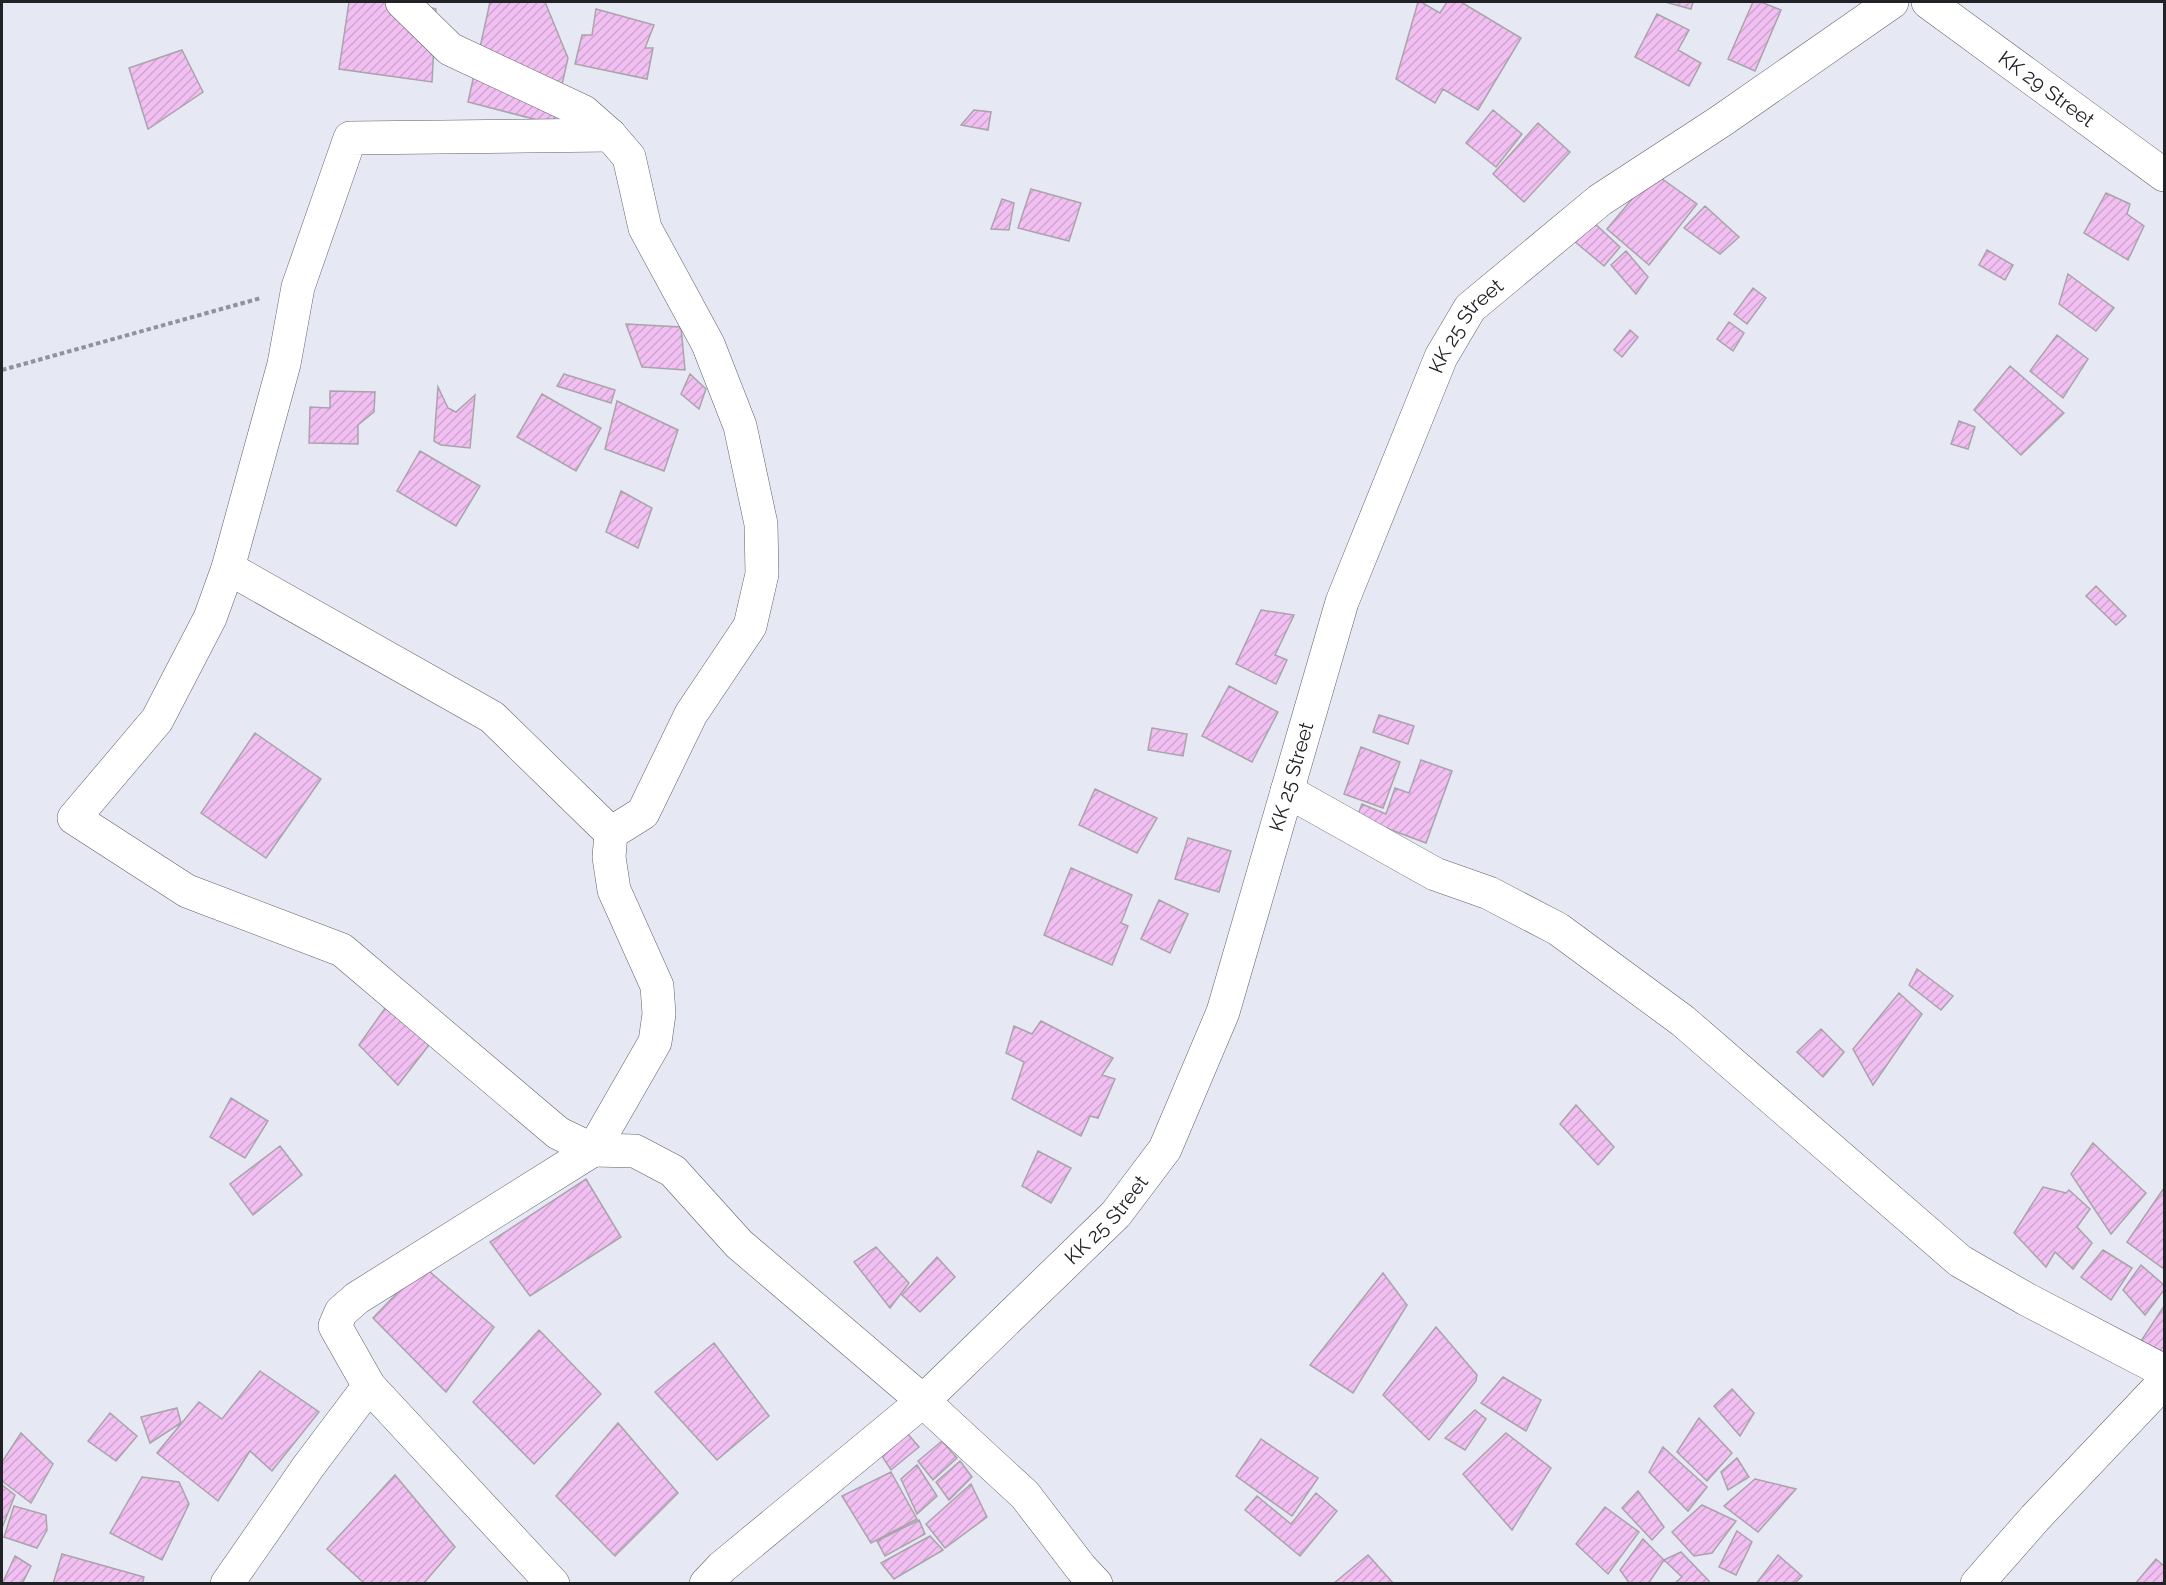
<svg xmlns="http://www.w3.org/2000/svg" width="2166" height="1585" viewBox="0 0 2166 1585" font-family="Raleway,sans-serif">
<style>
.building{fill:url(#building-hatch);stroke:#aaa3aa;stroke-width:1.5}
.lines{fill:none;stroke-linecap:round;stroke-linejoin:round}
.minor-casing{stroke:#5f616a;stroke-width:34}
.path{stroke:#91939a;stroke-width:4;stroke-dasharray:4.5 3;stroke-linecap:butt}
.minor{stroke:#fff;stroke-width:33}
.labels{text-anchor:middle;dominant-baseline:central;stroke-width:5;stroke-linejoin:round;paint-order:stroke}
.street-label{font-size:20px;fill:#212226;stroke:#f4f6fe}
</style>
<defs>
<pattern id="building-hatch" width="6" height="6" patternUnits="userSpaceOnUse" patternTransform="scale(1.5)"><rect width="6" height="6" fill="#f2bff2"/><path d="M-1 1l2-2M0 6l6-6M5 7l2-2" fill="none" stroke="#cfa4cf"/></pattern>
</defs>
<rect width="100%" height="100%" fill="#e6e9f3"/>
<path class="building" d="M349 2H411L436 9 432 82 339 69Z
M490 2H545L568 58 553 124 468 102Z
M1418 2H1421L1440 13 1447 2H1461L1521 38 1478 110 1443 89 1435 103 1396 79Z
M1665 2H1693L1691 9Z
M1753 2H1761L1781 10 1755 71 1728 59Z
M596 9 654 25 645 48H653L647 79 575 64 582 35H592Z
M1657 14 1689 30 1678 50 1701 63 1689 86 1635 57Z
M182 50 203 92 148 129 129 68Z
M974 110 991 112 988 130 961 125Z
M1493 110 1522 134 1496 167 1466 143Z
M1538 123 1570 152 1524 202 1493 174Z
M1654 173 1697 204 1649 265 1607 229Z
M1031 189 1081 203 1069 241 1018 228Z
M2106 193 2130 204 2127 214 2144 226 2128 260 2084 233Z
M1002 199 1014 203 1009 230 991 229Z
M1705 206 1739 237 1720 254 1684 228Z
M1591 220 1620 247 1604 266 1574 241Z
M1987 250 2013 265 2005 280 1979 265Z
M1626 251 1648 277 1636 294 1611 265Z
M2068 274 2114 308 2096 331 2059 304Z
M1753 288 1766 298 1747 324 1734 314Z
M1729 322 1744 333 1733 351 1717 339Z
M626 324 681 327 685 370 642 367Z
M1630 330 1638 337 1622 357 1614 350Z
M2057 335 2088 359 2063 398 2030 371Z
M2010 366 2064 413 2021 455 1974 410Z
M564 374 615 390 611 403 557 386Z
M690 374 706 389 699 409 681 394Z
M438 387 448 408 456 412 475 395 470 448 441 445 434 441Z
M330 391 375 392 374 412 358 425V444L309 443 310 407 330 408Z
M542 394 601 428 576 471 517 437Z
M617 401 678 430 664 471 605 449Z
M1959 421 1975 427 1968 449 1951 444Z
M420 451 480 486 456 526 397 491Z
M621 491 652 508 638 548 606 532Z
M2096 586 2126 616 2116 625 2086 596Z
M1261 610 1294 615 1275 655 1287 660 1276 684 1236 664Z
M1229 686 1278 712 1252 762 1202 736Z
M1379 715 1414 726 1408 744 1373 732Z
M1152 728 1187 734 1183 756 1148 750Z
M255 733 321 779 266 858 201 813Z
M1361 747 1400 762 1383 808 1344 794Z
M1421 760 1452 771 1426 843 1357 817 1362 804 1386 814 1395 788 1409 793Z
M1095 789 1157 818 1137 853 1079 825Z
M1188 838 1231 851 1219 892 1175 879Z
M1071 868 1132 895 1121 923 1128 926 1112 965 1044 935Z
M1159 900 1188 914 1170 953 1141 939Z
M1917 969 1953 996 1941 1010 1909 985Z
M1899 993 1922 1014 1873 1085 1853 1049Z
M388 1004 432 1041 398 1085 359 1045Z
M1041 1021 1113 1058 1102 1075 1115 1079 1098 1118 1090 1116 1081 1136 1012 1099 1024 1062 1006 1053 1014 1026 1032 1034Z
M1821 1029 1844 1052 1823 1077 1797 1052Z
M231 1098 268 1121 245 1158 210 1137Z
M1576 1105 1614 1147 1598 1165 1560 1124Z
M2093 1143 2146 1193 2111 1234 2071 1174Z
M280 1146 302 1175 253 1215 230 1184Z
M1038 1151 1071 1168 1051 1203 1022 1186Z
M586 1179 621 1237 530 1296 490 1242Z
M2043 1187 2066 1193 2069 1190 2090 1209 2077 1227 2092 1243 2073 1269 2055 1252 2046 1267 2014 1233Z
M2164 1188V1269L2127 1242Z
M876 1247 909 1283 890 1308 854 1262Z
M2103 1250 2132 1268 2111 1300 2081 1277Z
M937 1257 955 1277 920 1312 902 1295Z
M2141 1265 2164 1285V1290L2145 1315 2123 1290Z
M423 1266 494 1327 446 1392 373 1318Z
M1383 1273 1407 1305 1353 1393 1310 1365Z
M2164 1306V1361L2139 1344Z
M1436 1327 1477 1375 1476 1381 1429 1440 1383 1395Z
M539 1330 601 1394 534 1464 473 1402Z
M714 1343 769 1416 717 1460 655 1392Z
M260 1371 319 1412 272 1471 250 1451 218 1501 157 1453 199 1402 222 1419Z
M1503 1377 1541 1400 1526 1431 1481 1403Z
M1732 1389 1754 1413 1740 1436 1714 1406Z
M177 1408 181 1423 150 1443 141 1417Z
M1475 1410 1486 1419 1465 1450 1445 1438Z
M110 1413 137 1436 116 1461 88 1441Z
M1699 1418 1732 1453 1707 1481 1677 1452Z
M618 1423 678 1493 615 1556 556 1496Z
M21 1433 53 1464 31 1503 2 1481V1462Z
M907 1433 919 1447 891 1470 882 1456Z
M1506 1433 1551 1468 1512 1530 1463 1474Z
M1261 1439 1318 1478 1292 1516 1236 1476Z
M942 1441 957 1458 933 1480 918 1461Z
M1663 1447 1707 1487 1688 1511 1649 1472Z
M1737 1458 1749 1477 1728 1490 1721 1472Z
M960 1461 972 1477 949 1500 936 1482Z
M917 1465 937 1496 917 1514 901 1479Z
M891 1472 917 1519 871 1543 842 1496Z
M395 1475 455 1547 423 1584H365L327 1549Z
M142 1477 179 1482 189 1504 162 1560 110 1533Z
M1755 1479 1796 1489 1758 1532 1724 1506Z
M971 1484 987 1517 945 1548 926 1524Z
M2 1485 15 1495 2 1528Z
M1638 1491 1664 1527 1652 1540 1622 1508Z
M1316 1493 1337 1511 1300 1556 1245 1510 1257 1496 1291 1524Z
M1702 1505 1736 1521 1712 1553 1694 1556 1672 1532Z
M14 1506 46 1515 47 1530 37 1548 4 1537Z
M1605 1507 1639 1532 1608 1574 1576 1544Z
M919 1520 925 1534 885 1556 877 1541Z
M1737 1531 1752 1542 1736 1575 1719 1567Z
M930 1536 943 1550 894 1579 881 1563Z
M1643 1539 1664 1560 1648 1584H1630L1620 1570Z
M1681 1552 1709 1581 1708 1584H1674L1682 1577 1664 1560Z
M62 1554 144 1577 142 1584H53Z
M1368 1555 1394 1584H1333Z
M1778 1555 1802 1576 1794 1584H1756Z
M15 1556 31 1566 22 1584H2Z
M2156 1559 2164 1566V1584H2135Z"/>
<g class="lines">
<g class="minor-casing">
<g id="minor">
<path d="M402 2 450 49 584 112 610 135 629 157 645 228 708 344 740 426 761 524 762 574 750 626 691 714 643 813 611 833 609 857 614 890 657 986 659 1014 655 1042 593 1150 357 1298 341 1312 335 1326 369 1386 553 1584"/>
<path id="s1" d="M1928 2 2164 175"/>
<path d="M610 135 350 138 298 287 284 364 228 568 210 618 157 720 74 818 187 891 342 950 558 1133 593 1150 635 1151 673 1171 739 1244 923 1401 1025 1495 1081 1568 1096 1584"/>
<path d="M228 568 492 717 611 833"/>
<path d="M1287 791 1435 874 1489 893 1558 929 1683 1021 1960 1261 2026 1299 2164 1371"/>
<path d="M227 1584 308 1467 369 1386"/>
<path id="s2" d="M706 1584 722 1567 923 1401 1116 1214 1165 1149 1223 1012 1342 602 1441 357 1470 308 1600 200 1721 121 1892 2"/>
<path d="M1977 1584 2035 1518 2164 1382"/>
</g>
</g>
<path class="path" d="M2 370 261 298"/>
<use href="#minor" class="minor"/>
</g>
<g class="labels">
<g class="street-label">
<text stroke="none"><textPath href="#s1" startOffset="147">KK 29 Street</textPath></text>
<text stroke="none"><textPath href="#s2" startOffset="1514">KK 25 Street</textPath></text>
<text stroke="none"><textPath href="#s2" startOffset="1028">KK 25 Street</textPath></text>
<text stroke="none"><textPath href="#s2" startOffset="542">KK 25 Street</textPath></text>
</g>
</g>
<rect width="2166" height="1585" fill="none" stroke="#212226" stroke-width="6"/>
</svg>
